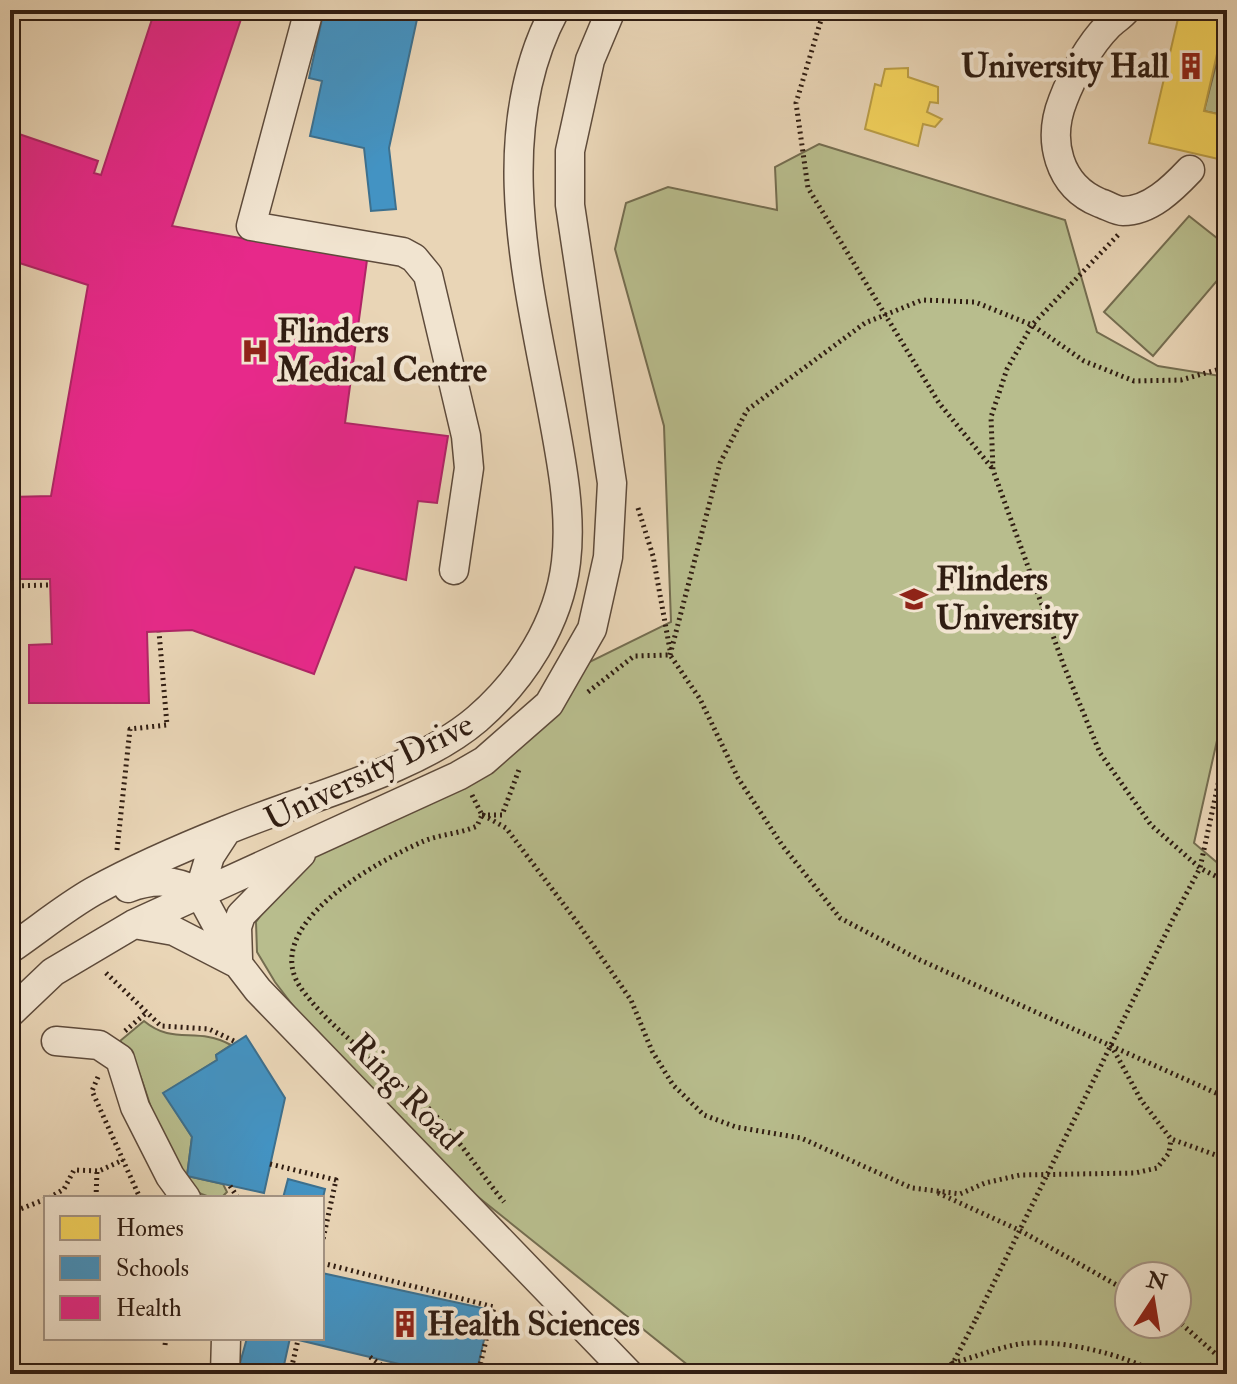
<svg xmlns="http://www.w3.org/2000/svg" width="1237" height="1384" viewBox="0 0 1237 1384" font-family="'IM FELL Double Pica',serif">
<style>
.green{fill:#b8bd8d;stroke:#746d50;stroke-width:2;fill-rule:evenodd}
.homes{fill:#f6d55c;stroke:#bb9e46;stroke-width:2}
.schools{fill:#4393c3;stroke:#3d708e;stroke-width:2}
.health{fill:#e7298a;stroke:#b02566;stroke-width:2}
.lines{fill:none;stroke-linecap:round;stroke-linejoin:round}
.minor-casing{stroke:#5e4b3b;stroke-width:31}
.path{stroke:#301d12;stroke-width:5;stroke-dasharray:2 4;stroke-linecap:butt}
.minor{stroke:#f1e4d0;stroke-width:28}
.path-bridge{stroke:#301d12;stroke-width:5;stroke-dasharray:2 4;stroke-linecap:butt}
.labels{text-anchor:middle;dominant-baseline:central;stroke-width:8;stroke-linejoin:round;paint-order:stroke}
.poi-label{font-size:34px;font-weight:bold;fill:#301d12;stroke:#f1e4d0;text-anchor:start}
.street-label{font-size:34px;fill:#301d12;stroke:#f1e4d0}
</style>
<rect width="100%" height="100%" fill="#e9d5b6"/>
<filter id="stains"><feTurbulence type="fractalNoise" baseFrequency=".0025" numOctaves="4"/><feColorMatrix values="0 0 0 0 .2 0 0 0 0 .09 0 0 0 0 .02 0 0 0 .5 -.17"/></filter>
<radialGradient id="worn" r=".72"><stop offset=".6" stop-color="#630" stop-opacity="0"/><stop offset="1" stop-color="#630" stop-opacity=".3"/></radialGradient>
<path class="green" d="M1227 22V116L1204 111Z
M819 144 1065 220 1097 332 1158 366 1227 377V696L1194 843 1227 871V1374H699L377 1116 275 982 257 952 256 922 310 845 458 776 567 673 671 622 664 426 615 249 626 203 668 187 777 210 775 167ZM1129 1276H1177V1324H1129Z
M1189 216 1227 246V269L1153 356 1104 312Z
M144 1021C174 1046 196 1026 231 1045L216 1055 217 1060 164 1093 192 1137 187 1176 223 1184 227 1192 221 1198C153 1198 158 1078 120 1041Z"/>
<path class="homes" d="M1180 10H1227L1204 111 1227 116V161L1149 143Z
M908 68V77L938 87V103L930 102 927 112 942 119 935 127 923 124 918 146 865 129 875 84 881 86 885 69Z"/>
<path class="schools" d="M324 10H419L389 148 396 209 371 211 364 148 310 136 322 81 309 78Z
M246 1036 285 1098 264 1193 187 1176 192 1137 163 1093 217 1060 216 1055Z
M288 1179 325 1189 322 1202V1198H283Z
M322 1273 491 1310 476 1374H441L290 1338 282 1374H237L247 1338H322Z"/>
<path class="health" d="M155 10H244L172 226 367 260 345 423 448 436 437 503 418 501 406 580 355 567 314 674 192 630 147 632 149 703H29V645L52 644 50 579H10V497L51 496 88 285 10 260V131L98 161 94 173 101 175Z"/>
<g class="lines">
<g class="minor-casing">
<path id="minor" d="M309 10 251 226 403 252 414 258 428 275 466 436 469 468 454 570
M1126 10C1121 16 1114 20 1108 26 1090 44 1072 76 1063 100 1047 140 1058 186 1100 203 1107 205 1116 211 1123 211 1150 211 1173 188 1190 170
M227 830 210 856 199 892 238 964 258 990 629 1374
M128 888C155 878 174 880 199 892
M134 924 174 931 238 964
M10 949C38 930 64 908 94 891 136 868 182 848 227 830 303 798 415 772 477 719 523 679 559 623 566 562 572 512 561 459 552 410 528 281 489 133 555 10
M238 959 237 927 241 915 301 854
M10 1013 53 972 134 924 458 776 484 761 549 704 592 629 608 557 612 483 570 205V151L590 60 611 10
M56 1041 99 1045 120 1059 135 1107 170 1176 186 1198
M225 1374 226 1338"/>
</g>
<path class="path" d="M824 10 796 103 808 188 939 403 992 468
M1118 235 1032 325 1007 369 991 417 993 470 1064 666 1100 753 1151 825 1200 868 1227 882
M638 508 653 556 670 650
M10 586 50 585
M670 655 720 463 747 410 865 323 922 300 975 302 1032 325 1084 361 1134 381 1181 380 1227 367
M588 692 634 656 670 655 700 699 738 778 782 845 840 918 920 960 1227 1098
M472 795 482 815 477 826C459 834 441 834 424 841 378 861 254 927 303 991 340 1040 395 1071 436 1116 461 1142 481 1174 504 1202
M1217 796 1227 794
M482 815H502L520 767
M483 815 506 828 577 922 631 1000 652 1051 673 1085 704 1115 736 1127 801 1138 912 1188 960 1194 985 1183 1020 1175 1135 1173 1157 1168 1169 1153 1171 1139
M117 850 130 729 167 725 159 632
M1175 915 1200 868 1227 743
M106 973 161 1026 209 1029 236 1042
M125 1031 146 1013
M1111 1045 1141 1100 1171 1139 1227 1159
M98 1077 92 1091 140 1198
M270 1164 336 1180 322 1244
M230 1186 238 1198
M938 1193 1021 1231 1129 1292
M49 1198 64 1189 74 1170 99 1171 123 1160
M96 1198 97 1171
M10 1213 46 1199
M322 1263 494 1307 478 1374
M1177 1320 1227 1364
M165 1345 166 1338
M370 1357 393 1374
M290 1374 298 1340
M935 1374 953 1363 976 1319
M947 1374 953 1363C975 1357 997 1348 1019 1344 1056 1338 1126 1354 1157 1374"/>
<use href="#minor" class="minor"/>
<path class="path-bridge" d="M976 1319 1175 915"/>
</g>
<defs>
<g id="building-bare" transform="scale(2.16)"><path d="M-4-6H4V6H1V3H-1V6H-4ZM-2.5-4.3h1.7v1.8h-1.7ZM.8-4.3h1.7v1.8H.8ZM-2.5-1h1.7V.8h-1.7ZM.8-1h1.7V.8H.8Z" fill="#8f2418" stroke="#f1e4d0" stroke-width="2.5" paint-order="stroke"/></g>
<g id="hospital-bare" transform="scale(2.16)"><path d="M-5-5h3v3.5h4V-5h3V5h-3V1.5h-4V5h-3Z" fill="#8f2418" stroke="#f1e4d0" stroke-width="2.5" paint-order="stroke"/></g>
<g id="university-bare" transform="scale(2.16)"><path d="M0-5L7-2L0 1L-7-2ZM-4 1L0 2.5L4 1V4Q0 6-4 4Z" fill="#8f2418" stroke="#f1e4d0" stroke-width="2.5" paint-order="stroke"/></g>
</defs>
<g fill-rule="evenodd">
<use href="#building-bare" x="1191" y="66"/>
<use href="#hospital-bare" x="255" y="351"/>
<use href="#university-bare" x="914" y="599"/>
<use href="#building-bare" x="405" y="1324"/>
</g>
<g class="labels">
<g class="poi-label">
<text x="1169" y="66" text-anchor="end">University Hall</text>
<text x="277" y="331">Flinders<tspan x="277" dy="39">Medical Centre</tspan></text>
<text x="936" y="579">Flinders<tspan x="936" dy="39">University</tspan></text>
<text x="427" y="1324">Health Sciences</text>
</g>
<g class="street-label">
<text transform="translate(369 772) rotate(-26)">University Drive</text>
<text transform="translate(405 1092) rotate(46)">Ring Road</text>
</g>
</g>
<rect width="1237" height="1384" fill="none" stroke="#e9d5b6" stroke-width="40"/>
<rect x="12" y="12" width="1213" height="1360" fill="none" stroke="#301d12" stroke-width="4"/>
<rect x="20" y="20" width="1197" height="1344" fill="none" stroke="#301d12" stroke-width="2"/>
<rect x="44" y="1196" width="280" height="144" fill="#f1e4d0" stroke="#a49484" stroke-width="2"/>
<rect x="60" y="1216" width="40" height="24" fill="#f6d55c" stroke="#a49484" stroke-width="2"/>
<text x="116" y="1236" font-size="24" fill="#301d12">Homes</text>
<rect x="60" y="1256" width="40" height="24" fill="#4393c3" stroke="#a49484" stroke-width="2"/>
<text x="116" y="1276" font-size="24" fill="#301d12">Schools</text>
<rect x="60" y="1296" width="40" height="24" fill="#e7298a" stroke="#a49484" stroke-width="2"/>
<text x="116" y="1316" font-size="24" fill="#301d12">Health</text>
<g transform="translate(1153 1300) rotate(12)"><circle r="38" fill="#f1e4d0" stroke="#a49484" stroke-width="2"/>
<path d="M0-6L14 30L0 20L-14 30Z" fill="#8f2418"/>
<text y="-12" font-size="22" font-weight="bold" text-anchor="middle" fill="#301d12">N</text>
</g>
<rect width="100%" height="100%" filter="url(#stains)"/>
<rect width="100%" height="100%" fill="url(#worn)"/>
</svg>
